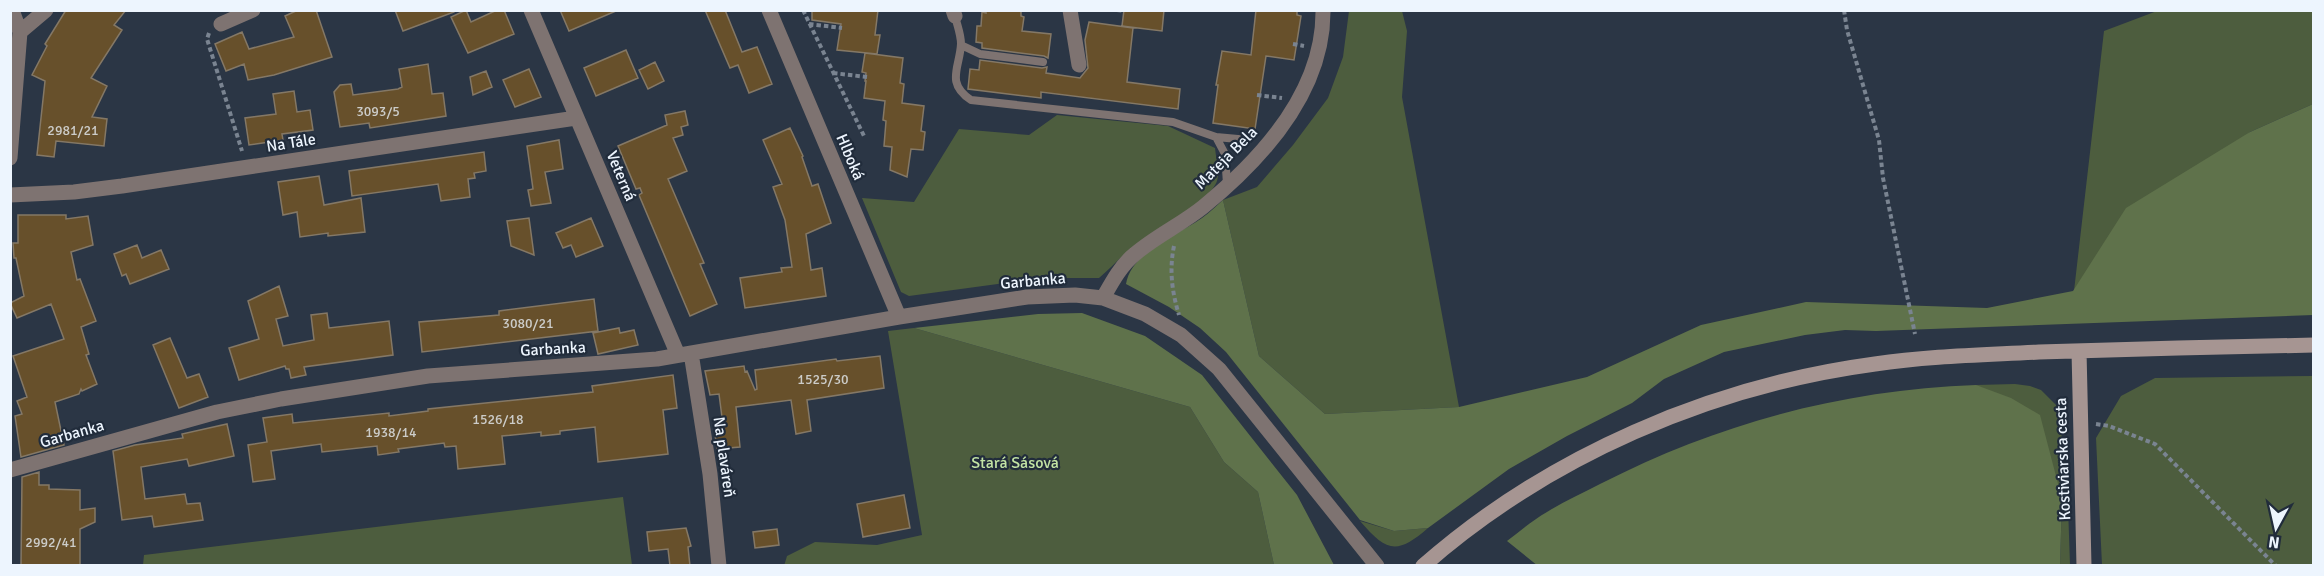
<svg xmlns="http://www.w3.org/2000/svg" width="2324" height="576" viewBox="0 0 2324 576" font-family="Signika,sans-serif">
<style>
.green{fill:#4d5d3e}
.forest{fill:#5f724b}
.building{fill:#67502b;stroke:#847866;stroke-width:1.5}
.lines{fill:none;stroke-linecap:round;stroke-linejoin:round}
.path{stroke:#7a8491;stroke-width:4;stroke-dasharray:4.5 3;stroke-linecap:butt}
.lane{stroke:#7e7371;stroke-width:8}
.street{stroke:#7e7371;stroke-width:15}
.secondary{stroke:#a69592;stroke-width:15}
.labels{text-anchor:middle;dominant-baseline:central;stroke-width:4.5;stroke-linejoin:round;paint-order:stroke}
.number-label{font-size:14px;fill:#ccccc9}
.street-label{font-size:16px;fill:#edf5fe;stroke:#212c3b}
.park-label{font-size:16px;fill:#c3e4a4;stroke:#212c3b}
</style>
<rect width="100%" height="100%" fill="#2b3645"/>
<path class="green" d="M1349 11H1402L1407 31 1402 97 1459 407 1325 414 1259 356 1223 200 1257 187 1293 145 1328 98 1343 57Z
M2157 11H2313V104L2250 132 2074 291 2104 31Z
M1057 115 1168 126 1215 148C1216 159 1220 171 1217 181 1210 202 1149 235 1130 250 1119 258 1110 269 1099 278H1043L909 296 901 292 862 198 914 202 959 129 1029 135Z
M914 328 1190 407 1224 462 1258 492 1274 565 784 566 787 556 815 542 877 545 922 535 888 331Z
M2313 376V565H2102L2096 438 2121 396 2155 378Z
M2015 384 2030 386 2041 390 2058 407 2067 476 2070 565H2060L2062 499 1976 385Z
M623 497 632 565H143L144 555Z
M1360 521 1394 531 1428 528C1396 556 1386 551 1360 521Z"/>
<path class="forest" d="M2313 104V315L1876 331 1845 330 1805 335 1724 352 1664 379 1632 403 1567 436 1509 469 1428 528 1394 531 1360 520 1226 352 1200 328 1169 307 1126 284C1131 252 1178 235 1202 218 1209 213 1216 206 1223 200L1259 356 1325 414 1459 407 1587 377 1701 325 1806 302 1987 308 2073 291 2126 208 2250 132Z
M1082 313 1145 336 1202 375 1297 495 1334 565H1274L1258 492 1224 462 1190 407 914 328 1038 314Z
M1976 385 2011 398 2040 415 2062 499 2060 565 1538 566 1507 541C1520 531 1533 520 1547 512 1564 501 1583 493 1600 484 1719 423 1842 390 1976 385Z"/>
<path class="building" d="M66 10H126L114 25 122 30 91 78 107 86 92 117 107 119 104 146 56 141 54 157 37 155 45 81 32 75 47 46 45 44Z
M298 10H316L332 57 274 75 248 80 244 64 226 71 215 44 242 32 249 49 294 37 285 16Z
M395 10H454V12L403 31Z
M466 10 471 22 497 10H504L514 34 468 53 451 17Z
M560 10H616V11L569 31Z
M705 10H725L742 52 757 47 772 84 749 93 738 65 730 68Z
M812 10H878L875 35H880L877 54 837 50 841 24 812 20Z
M986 10H1021V16L1024 17 1022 31 1051 34 1048 58 1044 56 982 48V43L976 42 977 26H981L982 12 986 13Z
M1124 10H1164L1162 31 1122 26Z
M1256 10H1297V15L1301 16 1294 60 1266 56 1255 129 1213 123 1218 85H1216L1222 51 1251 55Z
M1089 22 1133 28 1127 82 1180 89 1178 109 1041 92V98L968 89 970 69 979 70 980 60 1042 68 1047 67 1046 73 1080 78 1088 68 1085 40Z
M626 50 638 78 596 96 584 68Z
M865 53 903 58 900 83 904 84 902 103 924 106 921 131 925 132 923 150 911 149 907 177 890 170 892 147 884 146 886 121 883 120 885 101 864 98 866 81H865L866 73 862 72Z
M655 62 664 81 648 89 639 70Z
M428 64 432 94 443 93 446 116 370 128 369 123 340 127 334 92 340 85 351 84 353 95 398 89 402 87 399 69Z
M529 69 541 97 515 107 503 80Z
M486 71 492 87 473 95 470 77Z
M294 91 297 112 310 110 313 130 282 134 283 140 249 145 245 118 276 114 273 94Z
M685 111 688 125 681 127 683 135 673 138 687 171 668 179 704 263 700 264 717 304 690 316 639 195 642 193 640 188 636 189 618 146 667 125 665 115Z
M790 128 803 156 802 157 812 186 818 184 831 223 806 234 811 270 822 268 826 296 745 308 740 278 782 272 781 268 792 267 785 220 773 187 782 184 763 140Z
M559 140 563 169 545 172 551 203 531 206 528 190 533 189 527 146Z
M484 152 486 171 474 173 475 178 468 179 470 197 441 201 438 184 352 196 349 171Z
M319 176 324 205 361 198 365 232 328 236V233L300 237 297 212 283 215 278 182Z
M18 215H66V219L88 216 93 245 71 252 77 280 80 279 96 321 81 327 89 354 86 355 97 384 82 391 81 389 79 394 55 402 64 445 21 457 15 416 22 414 17 401 27 397 13 356 64 339 51 304 17 318 10 303 24 296 16 258H14L13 243H18Z
M529 218 534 255 511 246 507 221Z
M591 218 603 246 576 257 571 245 563 248 556 233Z
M137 245 142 258 161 250 169 269 130 284 126 274 122 276 114 254Z
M279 286 288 316 276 319 283 346 314 340 311 315 327 313 329 328 389 321 393 355 304 367 306 375 291 378 289 369H286L285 366 239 380 229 348 259 339 248 301Z
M594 299 598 331 422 352 419 322 499 315V311Z
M619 328 620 333 634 330 638 345 598 354 593 333Z
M170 338 187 378 199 374 208 397 179 408 153 345Z
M880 356 884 388 807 400 811 431 796 434 791 400 736 407 740 447 717 449 715 434 724 433 719 394 710 395 705 371 744 366 745 372 747 371 755 390 757 389 755 370 836 359 837 361Z
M673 375 677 408 663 410 668 454 598 462 595 427 560 431V434L541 436V432L502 436 505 464 458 469 456 446 445 447 444 443 398 449 399 452 378 455 377 446 322 452 321 444 271 451 275 479 253 482 248 445 267 442 263 418 292 414 293 423 389 413V416L428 411V409L593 392 592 386Z
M227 424 234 456 189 466 187 459 141 467 145 499 185 494 187 504 200 503 203 520 154 527 152 516 122 520 113 451 135 445 183 438 182 434Z
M39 472V485H49V489L80 490V510L95 508V522L80 529V566H21L22 477Z
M904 495 910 528 863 537 857 504Z
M686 528 691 546 688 547 690 566H670L668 549 649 551 647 532Z
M777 529 779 545 755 548 753 532Z"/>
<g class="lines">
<path class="path" d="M803 10 865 138
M1117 10 1124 11
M1844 10 1847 30 1879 140 1883 178 1915 334
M809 24 842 28
M209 33 207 39 242 151
M1293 44 1304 46
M833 73 867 77
M1257 95 1282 98
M1174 246C1169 270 1172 292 1179 315
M2096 424 2109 426 2155 444 2276 566"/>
<path class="lane" d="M955 16C957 25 961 34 961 44 960 67 945 83 971 100L1173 122 1216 137 1225 154 1227 184
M961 45 980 54 1043 62
M1216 137 1238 139"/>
<path class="street" d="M531 10 678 355
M769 10 899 317
M953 10 955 16
M1070 10 1079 65
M221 24 253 10
M20 32 46 10
M10 158 20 32 12 10
M10 195 74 192 122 186 576 118
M1103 298C1112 282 1121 265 1135 254 1156 236 1182 224 1203 207 1262 159 1324 91 1323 10
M691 353 710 474 719 566
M10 470 217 412 281 399 428 376 657 359 899 317 1027 297 1075 295 1103 298 1145 314 1181 335 1219 369 1377 566"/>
<path class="secondary" d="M2079 351 2084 566
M1423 566C1548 456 1711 386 1875 364 1929 356 1984 355 2039 352 2131 349 2222 347 2314 345"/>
</g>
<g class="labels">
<g class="number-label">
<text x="378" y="111">3093/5</text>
<text x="73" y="130">2981/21</text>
<text x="528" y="323">3080/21</text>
<text x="823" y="379">1525/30</text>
<text x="498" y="419">1526/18</text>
<text x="391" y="432">1938/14</text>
<text x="51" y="542">2992/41</text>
</g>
<g class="street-label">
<text transform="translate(291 143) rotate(-9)">Na Tále</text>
<text transform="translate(850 157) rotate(67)">Hlboká</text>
<text transform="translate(1226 158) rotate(-45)">Mateja Bela</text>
<text transform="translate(621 176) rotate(67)">Veterná</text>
<text transform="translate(1033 281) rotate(-5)">Garbanka</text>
<text transform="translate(553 349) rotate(-3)">Garbanka</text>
<text transform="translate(72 434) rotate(-16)">Garbanka</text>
<text transform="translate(724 457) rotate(82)">Na plaváreň</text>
<text transform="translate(2063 459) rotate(-92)">Kostiviarska cesta</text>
</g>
<g class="park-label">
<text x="1015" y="463">Stará Sásová</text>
</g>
</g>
<rect width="2324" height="576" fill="none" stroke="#edf5fe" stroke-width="24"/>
<g transform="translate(2276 528) rotate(188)" stroke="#212c3b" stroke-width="4.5" paint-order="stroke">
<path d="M0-4.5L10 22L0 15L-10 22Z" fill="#edf5fe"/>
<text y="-9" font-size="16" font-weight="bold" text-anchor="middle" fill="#edf5fe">N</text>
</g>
</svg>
